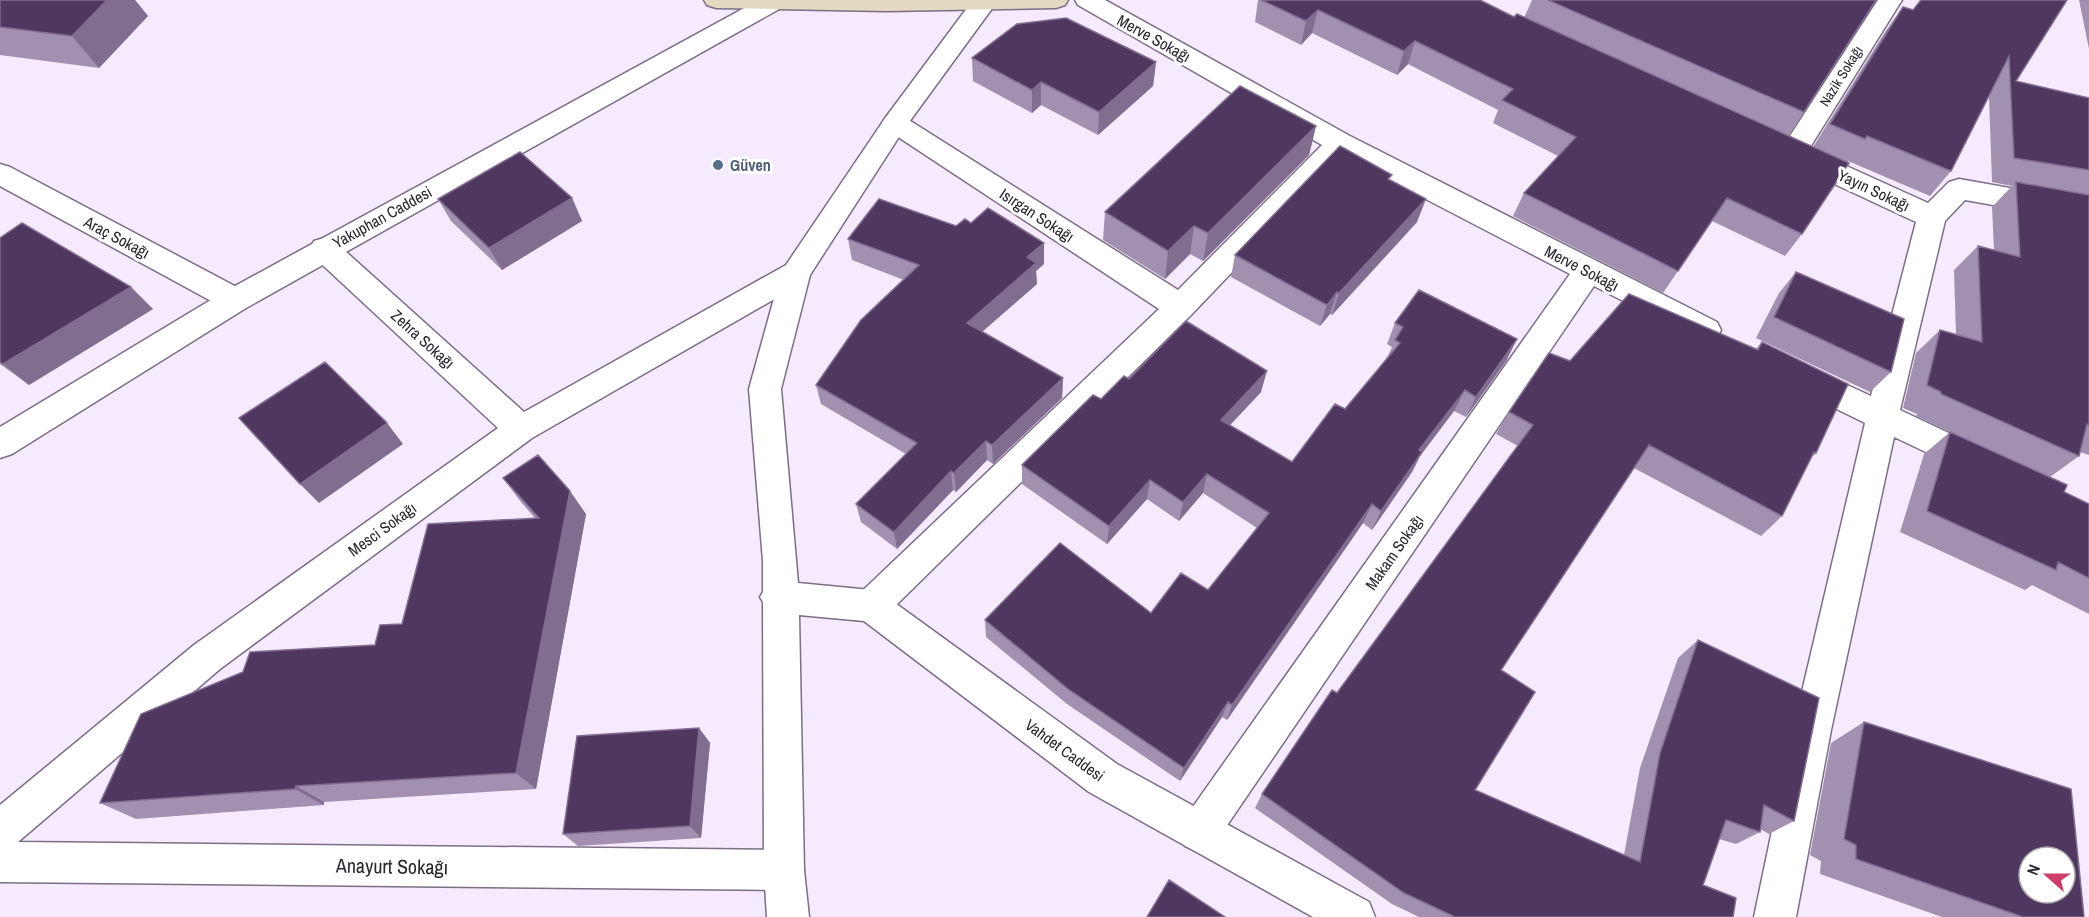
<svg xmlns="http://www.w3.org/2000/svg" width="2089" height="917" viewBox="0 0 2089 917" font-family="'Archivo Narrow',sans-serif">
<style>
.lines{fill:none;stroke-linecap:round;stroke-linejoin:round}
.minor-casing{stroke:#7b6e85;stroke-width:3}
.tertiary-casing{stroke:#7b6e85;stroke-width:3}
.secondary-casing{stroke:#7b6e85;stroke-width:3}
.minor{fill:#fff;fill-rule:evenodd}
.tertiary{fill:#fff;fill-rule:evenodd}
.secondary{fill:#e2dac3;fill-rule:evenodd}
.wall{fill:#a290b0}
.shaded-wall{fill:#816d90}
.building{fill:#4f3760;stroke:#816d90;stroke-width:1.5;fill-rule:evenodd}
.service-dot{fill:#5c6f8a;stroke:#fff;stroke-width:2}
.labels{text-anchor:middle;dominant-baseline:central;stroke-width:6;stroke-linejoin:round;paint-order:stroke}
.far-street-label{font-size:14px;fill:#2c2630;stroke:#fff}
.street-label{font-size:16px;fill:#2c2630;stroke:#fff}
.service-label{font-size:16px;font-weight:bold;fill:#4e5e75;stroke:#fff;text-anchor:start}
.near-street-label{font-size:20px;fill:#2c2630;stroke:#fff}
</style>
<rect width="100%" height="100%" fill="#f5eaff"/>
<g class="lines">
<g class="minor-casing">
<path id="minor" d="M1075 0H1105L1350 136 1717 322 1721 330 1717 338 1706 342 1695 338 1594 286 1213 846 1199 852 1185 846 1179 832 1185 818 1570 274 1343 156 1191 315 884 617 871 622 858 617 853 606 858 595 1159 309 886 129 882 123 886 117 895 114 904 117 1178 290 1322 145 1078 5Z
M1878 0H1902L1809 149 1928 203 1949 182 1959 179 2089 202V222L1965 200 1945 221 1900 410 1991 453 1996 463 1991 473 1979 477 1894 437 1831 730 1796 917H1754L1793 730 1865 423 1790 386 1785 377 1790 368 1801 364 1871 396 1916 222 1783 160 1779 153Z
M0 164 10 167 246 292 250 300 246 308 235 311 224 308 0 186Z
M324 238 334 241 524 412 786 265 796 262 806 265 811 273 806 281 532 438 220 669 18 842 784 850 798 856 804 870 798 884 784 890 0 882V805L194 645 498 428 314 257 309 249 314 241Z"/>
</g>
<g class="tertiary-casing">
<path id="tertiary" d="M759 0H782L784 3 781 8 246 308 12 454 0 458V427L224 292Z
M973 0H994L996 3 904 129 810 275 781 389 798 583 871 590 884 595 1117 764 1369 902 1375 917H1313L1089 792 864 621 799 615 804 870 809 917H767L764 870 763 602 760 597 763 592V561L749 389 781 273 786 265 886 117Z"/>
</g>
<g class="secondary-casing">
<path id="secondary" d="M704 0H1068L1065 5 1056 8 886 11 716 8 707 5Z"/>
</g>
<use href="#minor" class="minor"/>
<use href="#tertiary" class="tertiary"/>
<use href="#secondary" class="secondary"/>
</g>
<path class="wall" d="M0 0H135L148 16 99 68 0 55Z
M1258 0H1480L1514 17 1524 18 1532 0H1876L1804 112 1788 136 1813 147 1885 32 1903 7 1913 10 2067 0 2016 81 2089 98V455L2080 452 2079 456 2050 477 2064 492 2089 504V614L2032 585 2025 590 1900 532 1924 454 1950 432 1916 416 1917 414 1903 408 1916 353 1940 330 1956 335 1954 270 1978 246 1994 250 1992 207 2012 186 1992 182 1989 97 1951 171 1930 196 1848 161 1802 234 1785 256 1712 221 1663 293 1513 216 1524 193 1558 156 1493 123 1498 110 1408 64 1397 75 1312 33 1301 45 1255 22Z
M2079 0H2089V49Z
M972 58 1156 62 1153 86 1098 135 1041 105 1032 113 973 81Z
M1316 126 1309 155 1203 261 1190 254 1165 279 1103 240 1105 212Z
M1391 180 1417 222 1332 315 1330 314 1320 326 1231 277 1235 255Z
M572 198 582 221 502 270 451 221 438 199Z
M956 226 1044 264 1036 271 1037 284 982 332 1063 378 1062 398 993 464 987 460 956 492 953 490 897 549 861 522 856 504 906 454 821 404 816 385 904 280 852 260 848 239Z
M0 238 153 309 29 385 0 364Z
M1796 272 1891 372 1870 392 1756 338 1779 293Z
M1395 323 1517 339 1506 361 1466 417 1454 411 1420 456 1412 472 1372 530 1363 523 1227 720 1222 717 1180 781 1067 704 986 637 985 620 1151 613 1208 590 1257 528 1203 493 1179 521 1147 499 1107 544 1022 484V465L1101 399 1129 379 1261 392 1230 425 1292 462 1345 409 1387 358 1392 347 1387 344Z
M1762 342 1816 453 1810 459 1782 516 1761 536 1634 468 1501 670 1475 790 1624 855 1640 768 1678 658 1698 640 1794 821 1769 834 1760 829V832L1736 844 1719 839 1703 885 1733 917H1419L1392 904 1255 808 1262 794 1518 446 1496 434 1509 412 1570 361 1756 349Z
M503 478 586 514 536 789 324 802V805L136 819 100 803 375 645 535 518 521 502Z
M1864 722 2084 917H1942L1820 874 1821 861 1810 855 1831 743Z
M699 728 710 743 701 838 578 846 563 834Z"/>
<path class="shaded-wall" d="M107 0H135L148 16 99 68 72 36Z
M1318 10 1312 33 1301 45 1306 21Z
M1415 41 1408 64 1397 75 1404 51Z
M1156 62 1153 86 1098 135 1099 112Z
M1041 82V105L1032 113V90Z
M1316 126 1309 155 1203 261 1208 233Z
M572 198 582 221 502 270 489 248Z
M1426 199 1417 222 1332 315 1339 293Z
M1194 226 1190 254 1165 279 1168 251Z
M1044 243V264L1036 271 1037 284 969 343 967 323 1027 257Z
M131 287 153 309 29 385 3 364Z
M1337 292 1330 314 1320 326 1327 305Z
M1517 339 1506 361 1466 417 1476 397Z
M1267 371 1261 392 1216 440 1221 420Z
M1063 378 1062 398 993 464 992 445Z
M1465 390 1454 411 1420 456 1412 472 1372 530 1381 511 1419 450Z
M387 423 403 444 319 503 300 484Z
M986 441 987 460 956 492 954 473Z
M951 471 953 490 897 549 894 532Z
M1207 474 1203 493 1179 521 1183 502Z
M1150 480 1147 499 1107 544 1109 526Z
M570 491 586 514 536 789 516 773Z
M1372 504 1363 523 1227 720 1232 705Z
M1228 702 1222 717 1180 781 1184 768Z
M699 728 710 743 701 838 690 826Z
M296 786 324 802V805L295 789Z"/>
<path class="building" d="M0 0H107L72 36 0 27Z
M1261 0H1480L1514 17 1517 14 1849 163 1802 234 1727 198 1678 271 1524 193 1576 137 1502 100 1513 89 1415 41 1404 51 1318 10 1306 21Z
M1548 0H1876L1804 112Z
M1921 0H2067L2016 81 2089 98V170L2014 158 2009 56 1951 171 1867 136 1865 139 1830 124 1903 7 1913 10Z
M1066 18 1156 62 1099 112 1041 82 1032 90 972 58 1017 24Z
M1240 86 1316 126 1208 233 1194 226 1168 251 1105 212Z
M1340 146 1392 175 1388 179 1426 199 1339 293 1337 292 1327 305 1235 255Z
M520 152 572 198 489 248 438 199Z
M2016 182 2089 195V425L2087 424 2079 456 1941 394V392L1927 385 1940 330 1982 342 1978 246 2020 257Z
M879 199 956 226 965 219 971 223 988 208 1044 243 1027 257 1036 263 967 323 1063 378 992 445 986 441 954 473 951 471 894 532 856 504 917 443 816 385 861 320 919 265 848 239Z
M22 223 131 287 3 364 0 362V238Z
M1796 272 1904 319 1891 372 1774 317Z
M1419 290 1517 339 1476 397 1465 390 1419 450 1422 452 1381 511 1372 504 1232 705 1228 702 1184 768 1068 689 985 620 1060 543 1151 613 1181 573 1208 590 1269 513 1207 474 1183 502 1150 480 1109 526 1022 465 1093 395 1101 399 1124 376 1129 379 1186 321 1267 371 1221 420 1292 462 1335 404 1345 409 1400 343 1395 340 1403 327 1395 323Z
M1629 294 1758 350 1762 342 1848 384 1816 453 1814 452 1782 516 1649 445 1501 670 1535 692 1475 790 1640 862 1660 753 1698 640 1819 698 1794 821 1764 805 1760 832 1726 820 1703 885 1736 898 1733 917H1455L1404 893 1262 794 1332 690 1337 693 1533 425 1509 412 1549 353 1570 361Z
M325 362 387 423 300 484 239 418Z
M1950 432 2067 485 2064 492 2089 504V578L2058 562 2056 570 1927 511Z
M538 455 570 491 516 773 296 786 295 789 100 803 141 714 243 672 250 652 375 645 380 625 402 624 428 524 539 518 503 478Z
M1864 722 2071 789 2084 917H2023L1856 859V845L1844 839ZM2029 857H2065V893H2029Z
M699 728 690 826 563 834 577 736Z
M1169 880 1225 917H1147Z"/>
<circle class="service-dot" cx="718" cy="165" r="6"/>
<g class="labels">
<g class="far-street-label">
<text transform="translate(1841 76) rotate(-58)">Nazik Sokağı</text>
</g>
<g class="street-label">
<text transform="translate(1154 38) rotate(29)">Merve Sokağı</text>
<text transform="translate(1874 190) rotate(25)">Yayın Sokağı</text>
<text transform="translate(1037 215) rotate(33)">Isırgan Sokağı</text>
<text transform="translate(382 217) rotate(-29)">Yakuphan Caddesi</text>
<text transform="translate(117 237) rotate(28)">Araç Sokağı</text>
<text transform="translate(1582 268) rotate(27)">Merve Sokağı</text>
<text transform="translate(423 339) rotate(42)">Zehra Sokağı</text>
<text transform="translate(382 529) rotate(-36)">Mesci Sokağı</text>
<text transform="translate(1394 552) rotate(-55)">Makam Sokağı</text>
<text transform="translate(1065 750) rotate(36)">Vahdet Caddesi</text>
</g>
<g class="service-label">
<text x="730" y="165">Güven</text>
</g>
<g class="near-street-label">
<text transform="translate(392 866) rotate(1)">Anayurt Sokağı</text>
</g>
</g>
<g transform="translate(2047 875) rotate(291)"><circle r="28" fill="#ffffff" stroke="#aba8ac" stroke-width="1.5"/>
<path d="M0-4.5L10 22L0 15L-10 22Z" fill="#cd3f6a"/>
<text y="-9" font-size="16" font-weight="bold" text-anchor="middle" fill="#2c2630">N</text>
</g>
</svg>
